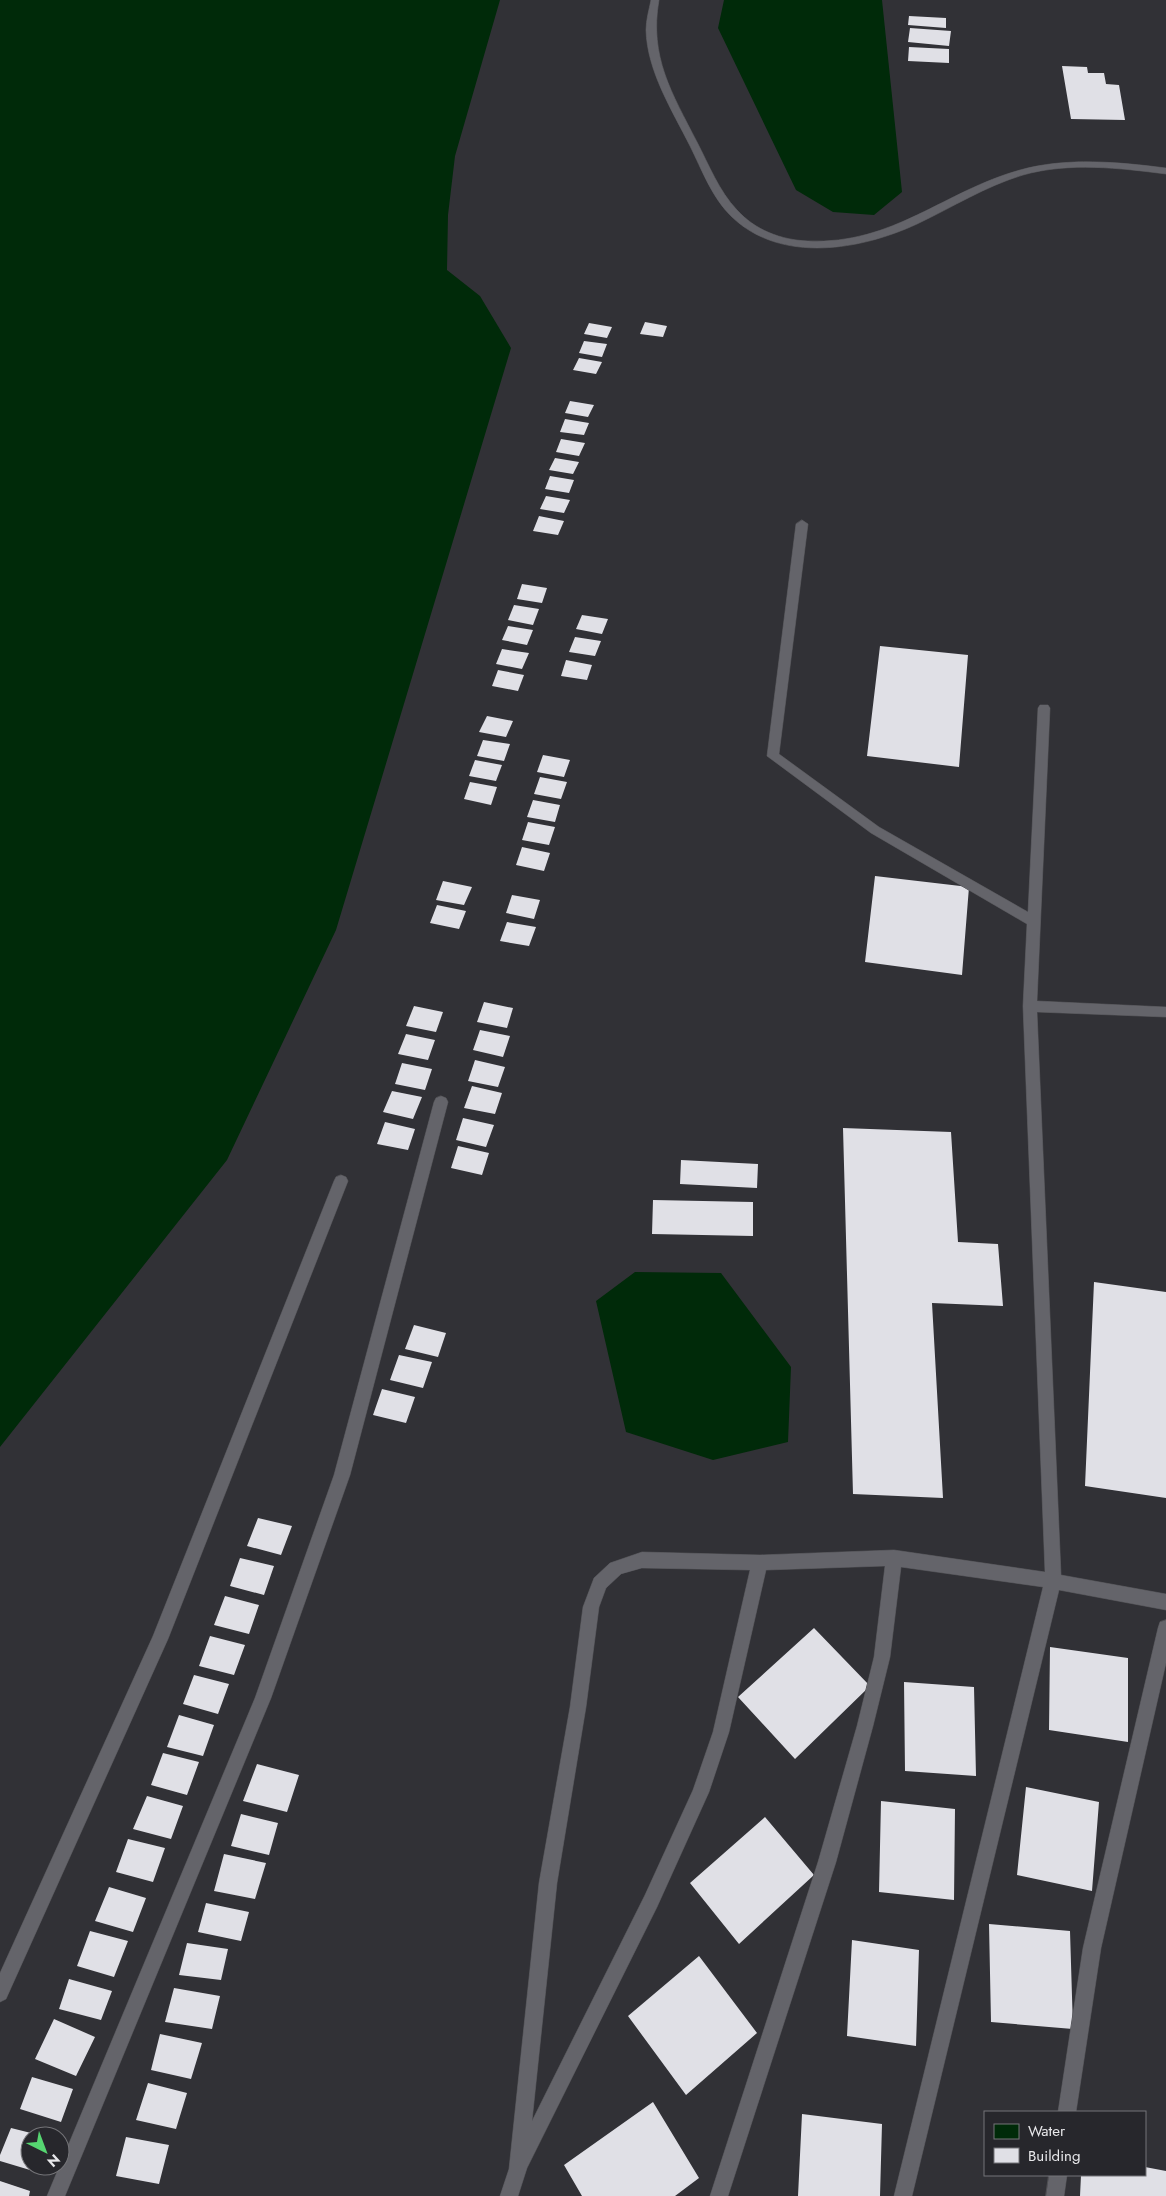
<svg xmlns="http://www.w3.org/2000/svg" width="1166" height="2196" viewBox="0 0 1166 2196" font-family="Jost,sans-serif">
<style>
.water{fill:#002a09}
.building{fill:#e0e0e6}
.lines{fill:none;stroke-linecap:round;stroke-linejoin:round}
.service-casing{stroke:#4f4f53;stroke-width:1}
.service{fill:#64646a;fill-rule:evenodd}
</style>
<rect width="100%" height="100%" fill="#313136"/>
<path class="water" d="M0 0H500L455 156 448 215 447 270 480 296 511 348 336 930 227 1160 0 1447Z
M724 0H882L902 192 874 215 833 212 796 190 718 28Z
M635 1272 721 1273 791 1367 788 1442 713 1460 626 1432 596 1301Z"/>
<path class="building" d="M909 16 946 18V28L908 25Z
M910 28 951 31 949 46 908 42Z
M909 47 949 49V63L908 61Z
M1062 66 1087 67 1088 73H1104L1106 84 1119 85 1125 120 1071 119Z
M645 322 667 326 663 337 640 334Z
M589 323 612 327 607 338 584 334Z
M584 341 607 344 602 357 579 353Z
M579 358 602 362 596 374 573 370Z
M570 401 594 405 588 417 565 413Z
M565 419 589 423 584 435 560 432Z
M561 439 585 443 579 456 556 452Z
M555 458 579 462 573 474 549 470Z
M550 476 574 480 569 493 545 489Z
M546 496 570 500 564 513 540 509Z
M539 516 564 521 558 535 533 531Z
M522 584 547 588 542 603 517 599Z
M514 605 539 609 533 625 508 620Z
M582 615 608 619 602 634 576 629Z
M508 626 533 630 527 645 502 640Z
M575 637 601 641 595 656 569 652Z
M880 646 968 655 959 767 867 756Z
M502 649 529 653 522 669 496 664Z
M566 660 592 665 587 680 561 676Z
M498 670 524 675 518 691 492 686Z
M487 716 513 721 506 737 479 732Z
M483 740 510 744 504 761 477 756Z
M543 755 570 760 564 777 537 772Z
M475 760 502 765 496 781 469 776Z
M540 777 567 782 561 799 534 794Z
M470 782 497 787 491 805 464 799Z
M533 800 560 805 555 822 527 817Z
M528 822 555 827 549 845 522 840Z
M522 847 550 853 544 871 516 865Z
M875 876 969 887 962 975 865 962Z
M443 881 472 887 464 905 436 900Z
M512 895 540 900 534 919 506 913Z
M437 905 466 911 459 929 430 923Z
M507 922 536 927 529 946 500 941Z
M484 1002 513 1008 507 1028 477 1022Z
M414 1006 443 1012 436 1032 406 1026Z
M480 1030 510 1036 503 1057 473 1050Z
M406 1034 435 1040 428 1060 398 1054Z
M475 1060 505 1067 498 1087 468 1081Z
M402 1063 432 1069 425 1090 395 1084Z
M472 1086 502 1093 495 1114 464 1108Z
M392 1091 422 1097 413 1119 383 1112Z
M463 1118 494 1125 486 1147 456 1140Z
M385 1122 415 1129 408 1150 377 1144Z
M843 1128 951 1132 958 1242 998 1244 1003 1306 932 1303 943 1498 853 1494Z
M458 1146 489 1153 482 1175 451 1168Z
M681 1160 758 1164 757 1188 680 1184Z
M653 1200 753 1202V1236L652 1234Z
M1094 1282 1166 1292V1498L1085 1486Z
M414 1325 446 1333 438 1357 405 1349Z
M399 1355 432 1362 423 1388 390 1380Z
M382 1389 415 1397 406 1423 373 1415Z
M258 1518 292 1526 281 1555 247 1546Z
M240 1558 274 1566 264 1595 230 1586Z
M225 1596 259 1605 249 1634 214 1625Z
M814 1628 870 1686 795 1759 738 1697Z
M210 1636 245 1645 234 1675 199 1666Z
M1050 1647 1128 1658V1742L1049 1730Z
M194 1675 229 1684 218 1714 183 1704Z
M904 1682 974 1687 976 1776 905 1771Z
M179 1715 214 1725 203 1756 167 1747Z
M163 1753 199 1762 187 1795 151 1785Z
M257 1764 299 1775 287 1812 243 1801Z
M1026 1787 1099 1802 1092 1891 1017 1875Z
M147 1796 183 1806 171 1839 133 1829Z
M881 1801 955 1809 954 1900 879 1892Z
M241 1814 278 1823 269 1855 231 1846Z
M765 1817 814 1875 739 1944 690 1883Z
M128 1839 165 1848 153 1882 116 1872Z
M224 1854 266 1863 255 1899 214 1891Z
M109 1887 146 1898 133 1932 95 1921Z
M206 1903 249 1912 241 1941 198 1932Z
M989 1924 1070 1931 1073 2029 991 2022Z
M90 1931 128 1941 114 1977 77 1966Z
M852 1940 919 1950 916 2046 847 2036Z
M187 1943 228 1949 221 1980 179 1975Z
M699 1956 757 2033 686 2095 628 2016Z
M69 1979 112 1991 101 2020 59 2009Z
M174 1988 220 1996 212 2029 165 2022Z
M54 2019 95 2037 76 2076 35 2059Z
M160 2034 202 2043 191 2079 151 2070Z
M32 2077 73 2089 61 2122 20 2109Z
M148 2083 187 2093 176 2129 136 2120Z
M653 2102 699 2178 675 2196H582L564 2165Z
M802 2114 882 2124 880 2196H798Z
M11 2128 39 2135 30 2136V2166H43L40 2173 0 2161V2155Z
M126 2137 169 2145 159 2184 116 2176Z
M1145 2167 1166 2171V2196H1080L1081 2175H1145Z
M0 2181 30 2191 29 2196H0Z"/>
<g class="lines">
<g class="service-casing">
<path id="service" d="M651 0H659C649 57 672 93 697 142 709 165 719 191 737 210 755 230 781 240 808 241 893 245 944 191 1020 170 1067 157 1118 162 1166 168V174C1119 168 1069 162 1023 175 986 186 953 207 917 224 861 250 781 264 732 217 712 198 702 170 690 146 672 110 647 71 646 30 646 20 649 10 651 0Z
M802 520 808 524 779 754 879 827 1028 912 1038 708 1040 705H1048L1050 708 1037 1001 1166 1007V1017L1037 1012 1061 1575 1166 1594V1610L1059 1590 912 2196H894L1043 1587 901 1567 890 1657 873 1726 836 1862 728 2196H710L818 1862 857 1726 874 1657 885 1566 766 1570 729 1732 709 1792 657 1907 527 2168 518 2196H500L509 2169 539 1883 570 1707 583 1607 594 1578 610 1563 642 1552 760 1555 894 1550 1045 1572 1023 1006 1027 924 871 833 767 756 796 524ZM642 1568 750 1570 713 1732 693 1790 645 1895 532 2121 557 1883 586 1707 599 1607 606 1588 621 1574Z
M441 1096 446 1098 448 1102 350 1475 271 1698 65 2196H47L255 1698 334 1475 434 1102 436 1098Z
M341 1175 346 1177 348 1181 168 1639 6 1999 0 2002V1973L153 1636 334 1181 336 1177Z
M1166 1620V1663L1101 1948 1076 2112H1058L1083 1948 1158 1628 1160 1622Z
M1049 2175H1067L1064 2196H1046Z"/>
</g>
<use href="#service" class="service"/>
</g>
<rect x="984" y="2111" width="162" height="65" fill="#27272c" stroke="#747478"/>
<rect x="994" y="2124" width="25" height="15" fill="#002a09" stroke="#747478"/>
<text x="1028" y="2136" font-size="15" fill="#e8e8eb">Water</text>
<rect x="994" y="2148" width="25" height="15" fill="#e0e0e6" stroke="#747478"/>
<text x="1028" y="2161" font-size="15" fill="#e8e8eb">Building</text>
<g transform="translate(45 2151) rotate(138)"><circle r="24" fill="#27272c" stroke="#747478"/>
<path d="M0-4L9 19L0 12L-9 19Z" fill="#56d671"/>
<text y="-8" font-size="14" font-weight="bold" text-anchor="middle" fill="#e8e8eb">N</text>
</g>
</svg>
